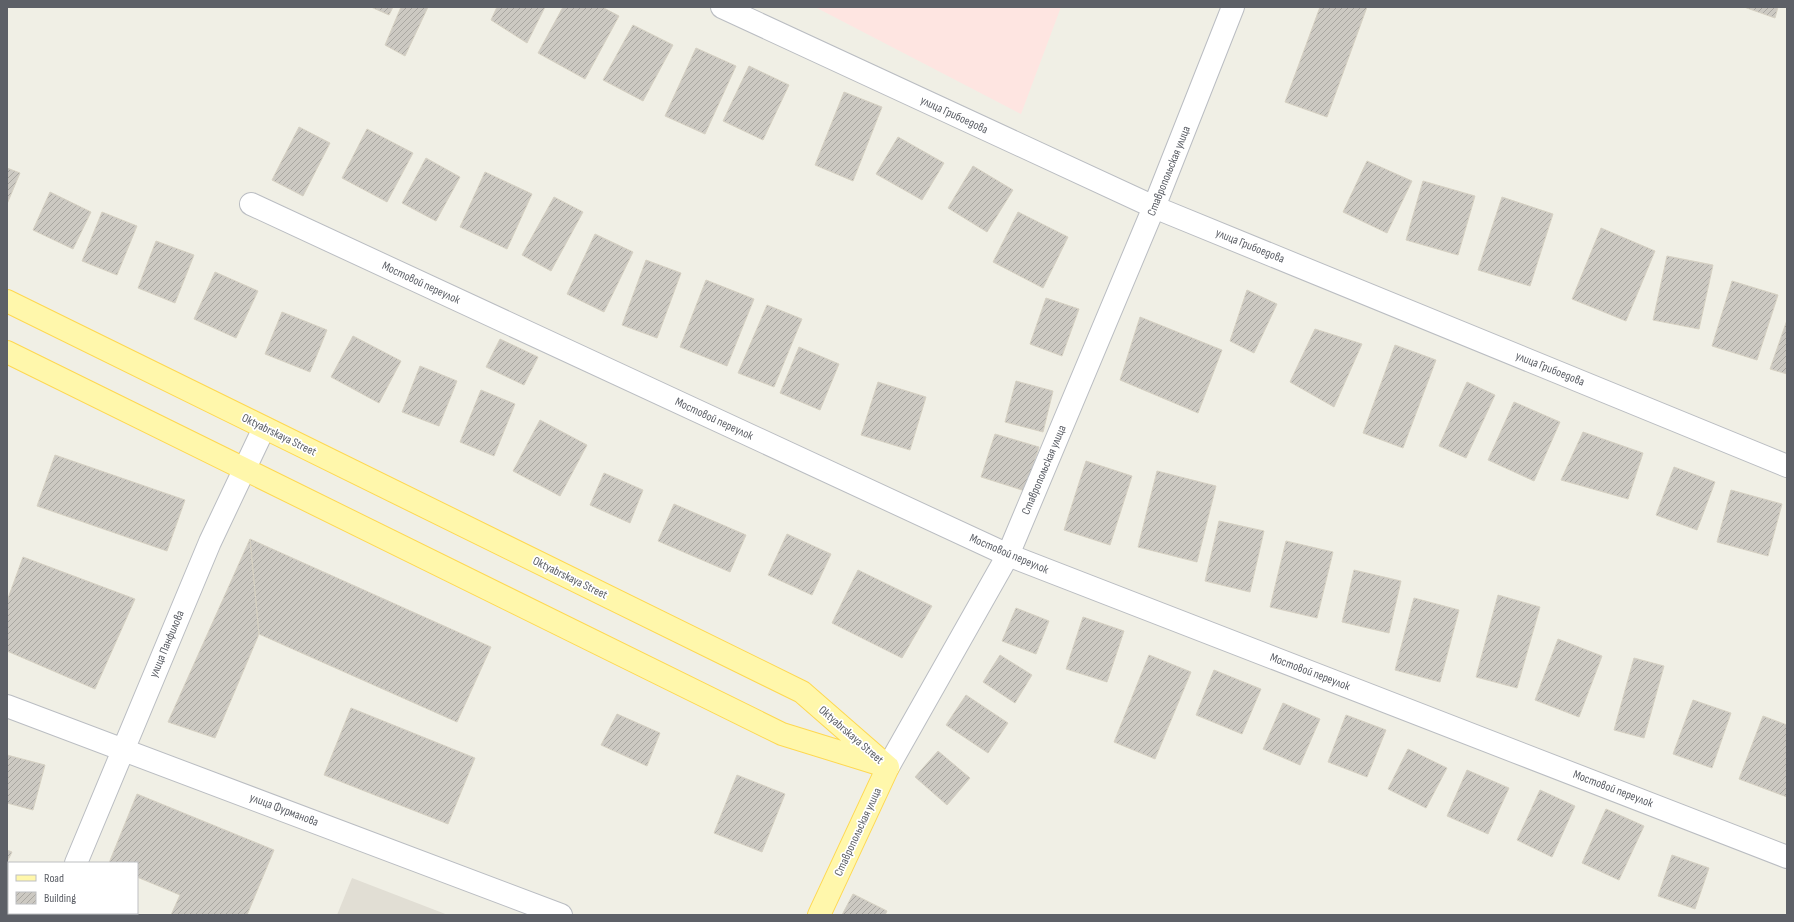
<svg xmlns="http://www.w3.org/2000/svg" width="1794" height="922" viewBox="0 0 1794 922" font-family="'Sofia Sans Condensed',sans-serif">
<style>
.education{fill:#e1ded4}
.medical{fill:#fee5e1}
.building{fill:url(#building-hatch);stroke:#d6d1c3}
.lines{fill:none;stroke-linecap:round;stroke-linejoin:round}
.minor-casing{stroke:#babdc2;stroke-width:24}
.tertiary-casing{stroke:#babdc2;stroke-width:24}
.primary-casing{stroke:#fed851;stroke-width:24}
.minor{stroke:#fff;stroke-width:22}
.tertiary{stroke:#fff;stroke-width:22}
.primary{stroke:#fff7ab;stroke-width:22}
.labels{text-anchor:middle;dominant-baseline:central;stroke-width:3.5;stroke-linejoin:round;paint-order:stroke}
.street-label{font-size:12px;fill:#5d6067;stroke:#fff}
</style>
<defs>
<pattern id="building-hatch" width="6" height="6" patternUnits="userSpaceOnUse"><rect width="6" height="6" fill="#ccc9c2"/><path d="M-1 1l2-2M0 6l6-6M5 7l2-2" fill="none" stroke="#a9a7a1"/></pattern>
</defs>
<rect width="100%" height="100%" fill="#f0efe5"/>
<path class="education" d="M352 878 448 915H337Z"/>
<path class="medical" d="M815 7H1061L1021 114Z"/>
<path class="building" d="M371 7H393L389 15Z
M401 7H428L405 56 385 45Z
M497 7H545L527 43 491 20Z
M563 7H602L619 16 585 79 538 53Z
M1320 7H1367L1327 117 1285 102Z
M1744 7H1778L1775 18Z
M633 25 673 45 643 101 603 80Z
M696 48 736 66 705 134 665 116Z
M749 66 789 85 763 140 723 121Z
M844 92 882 107 853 181 815 165Z
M299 127 330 143 303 196 272 180Z
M367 129 413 153 387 202 342 178Z
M898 137 944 163 922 200 876 174Z
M426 158 460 177 436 221 402 203Z
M1367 161 1412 181 1387 233 1343 212Z
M973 166 1013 190 987 232 948 208Z
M7 168 20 173 7 204Z
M485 172 532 194 507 249 460 227Z
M1423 181 1475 196 1458 255 1406 240Z
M50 192 91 212 73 249 33 230Z
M554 197 583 212 551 271 522 255Z
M1502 197 1553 214 1530 286 1478 270Z
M102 212 137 226 117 275 82 261Z
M1018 212 1068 237 1043 288 993 262Z
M1601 228 1655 251 1626 321 1572 299Z
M595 234 633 252 604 312 567 294Z
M156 241 194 255 175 303 138 288Z
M1667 256 1713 265 1699 329 1653 320Z
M646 260 681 273 657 338 622 325Z
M215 272 258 291 236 338 194 319Z
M706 280 754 299 727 366 680 347Z
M1732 281 1778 295 1757 360 1712 346Z
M1247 290 1277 304 1254 353 1230 341Z
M1046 298 1079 309 1062 356 1030 344Z
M767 305 802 319 774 387 738 373Z
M282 312 327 330 310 372 265 354Z
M1140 317 1222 350 1198 413 1120 380Z
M1787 320V374L1770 369Z
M1315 329 1362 344 1334 407 1290 382Z
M353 336 401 361 379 403 331 377Z
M500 339 538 357 524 385 486 367Z
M1395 345 1436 360 1403 448 1363 433Z
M799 347 839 364 820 410 780 393Z
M420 366 457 381 439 426 402 412Z
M1016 381 1053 391 1043 432 1005 422Z
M878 382 926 397 910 450 861 435Z
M1467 382 1495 395 1466 458 1439 446Z
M481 390 515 404 494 456 460 442Z
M1514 402 1560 422 1534 481 1488 460Z
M540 420 587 445 560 496 513 471Z
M1583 432 1643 453 1628 499 1561 480Z
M995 434 1039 447 1025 491 981 477Z
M55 455 185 500 167 551 37 506Z
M1086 461 1132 476 1110 545 1064 530Z
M1674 467 1715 482 1697 530 1656 515Z
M1157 471 1216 486 1197 562 1138 547Z
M604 473 643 490 630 523 590 505Z
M1731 490 1782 504 1768 556 1717 542Z
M674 504 746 535 730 572 658 541Z
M1219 521 1264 531 1250 592 1205 581Z
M787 534 831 554 812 595 768 575Z
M250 539 259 634 215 738 168 722Z
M250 539 491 647 457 722 259 634Z
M1286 541 1333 552 1317 618 1270 607Z
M23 557 135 599 95 689 7 651V601Z
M858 570 932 606 902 658 832 623Z
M1354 570 1401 581 1389 633 1342 622Z
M1498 595 1540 607 1517 688 1476 677Z
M1414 598 1459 610 1440 682 1395 670Z
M1016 608 1049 621 1036 654 1002 641Z
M1083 617 1124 631 1107 682 1066 669Z
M1558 639 1602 656 1579 717 1535 700Z
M1000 655 1032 675 1015 703 983 682Z
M1149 655 1191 672 1155 759 1114 742Z
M1634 658 1664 666 1644 738 1614 730Z
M1214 670 1261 689 1242 734 1196 715Z
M966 695 1008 723 988 753 946 725Z
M1693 700 1731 713 1712 768 1673 754Z
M1283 703 1320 719 1300 765 1263 749Z
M351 708 475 758 448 824 324 775Z
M617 714 660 733 647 766 601 745Z
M1346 715 1386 730 1367 777 1328 762Z
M1763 716 1787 725V797L1739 779Z
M1408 749 1447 768 1426 808 1388 789Z
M938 751 970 778 947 805 915 777Z
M7 755 45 765 33 810 7 803Z
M1467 770 1509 788 1488 834 1447 816Z
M737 775 785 794 762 852 714 833Z
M1540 790 1575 806 1552 857 1517 840Z
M137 794 274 850 247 915H171L180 895 137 877V863H109Z
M1606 809 1644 826 1619 880 1582 863Z
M7 850 12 852 7 862Z
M1672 855 1709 868 1695 909 1658 896Z
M853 894 887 911 885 915H842Z"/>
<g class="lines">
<g class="minor-casing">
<path id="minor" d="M1233 7 1154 207 1787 466
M251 204 1008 555 1787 857
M7 706 561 915
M76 863 210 542 264 428
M54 915 55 913"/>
</g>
<g class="tertiary-casing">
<path id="tertiary" d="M722 7 1154 207 1008 555 888 767"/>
</g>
<g class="primary-casing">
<path id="primary" d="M7 301 802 692 888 767
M7 352 782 734 879 764
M819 915 888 767"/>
</g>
<use href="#minor" class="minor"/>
<use href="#tertiary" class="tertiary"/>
<use href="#primary" class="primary"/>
</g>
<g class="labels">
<g class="street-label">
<text transform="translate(954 115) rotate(25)">улица Грибоедова</text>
<text transform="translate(1169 171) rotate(-68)">Ставропольская улица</text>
<text transform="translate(1250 246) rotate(22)">улица Грибоедова</text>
<text transform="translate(421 283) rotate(25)">Мостовой переулок</text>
<text transform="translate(1550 369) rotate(22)">улица Грибоедова</text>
<text transform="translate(714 419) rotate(25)">Мостовой переулок</text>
<text transform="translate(279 435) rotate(26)">Oktyabrskaya Street</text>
<text transform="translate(1044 470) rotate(-67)">Ставропольская улица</text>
<text transform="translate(1009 554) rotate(23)">Мостовой переулок</text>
<text transform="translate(570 578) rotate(26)">Oktyabrskaya Street</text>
<text transform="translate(167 644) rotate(-67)">улица Панфилова</text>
<text transform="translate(1310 672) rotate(21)">Мостовой переулок</text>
<text transform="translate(851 735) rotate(41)">Oktyabrskaya Street</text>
<text transform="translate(1613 789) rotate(21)">Мостовой переулок</text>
<text transform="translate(284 810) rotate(21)">улица Фурманова</text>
<text transform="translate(858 832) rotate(-65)">Ставропольская улица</text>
</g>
</g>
<rect width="1794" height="922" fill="none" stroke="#5d6067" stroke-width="16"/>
<rect x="8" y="862" width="130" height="52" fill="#ffffff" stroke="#bebfc2"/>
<rect x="16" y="875" width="20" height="6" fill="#fff7ab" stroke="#bebfc2"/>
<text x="44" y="882" font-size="12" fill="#5d6067">Road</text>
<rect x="16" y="892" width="20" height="12" fill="url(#building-hatch)" stroke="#bebfc2"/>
<text x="44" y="902" font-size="12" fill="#5d6067">Building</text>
</svg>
